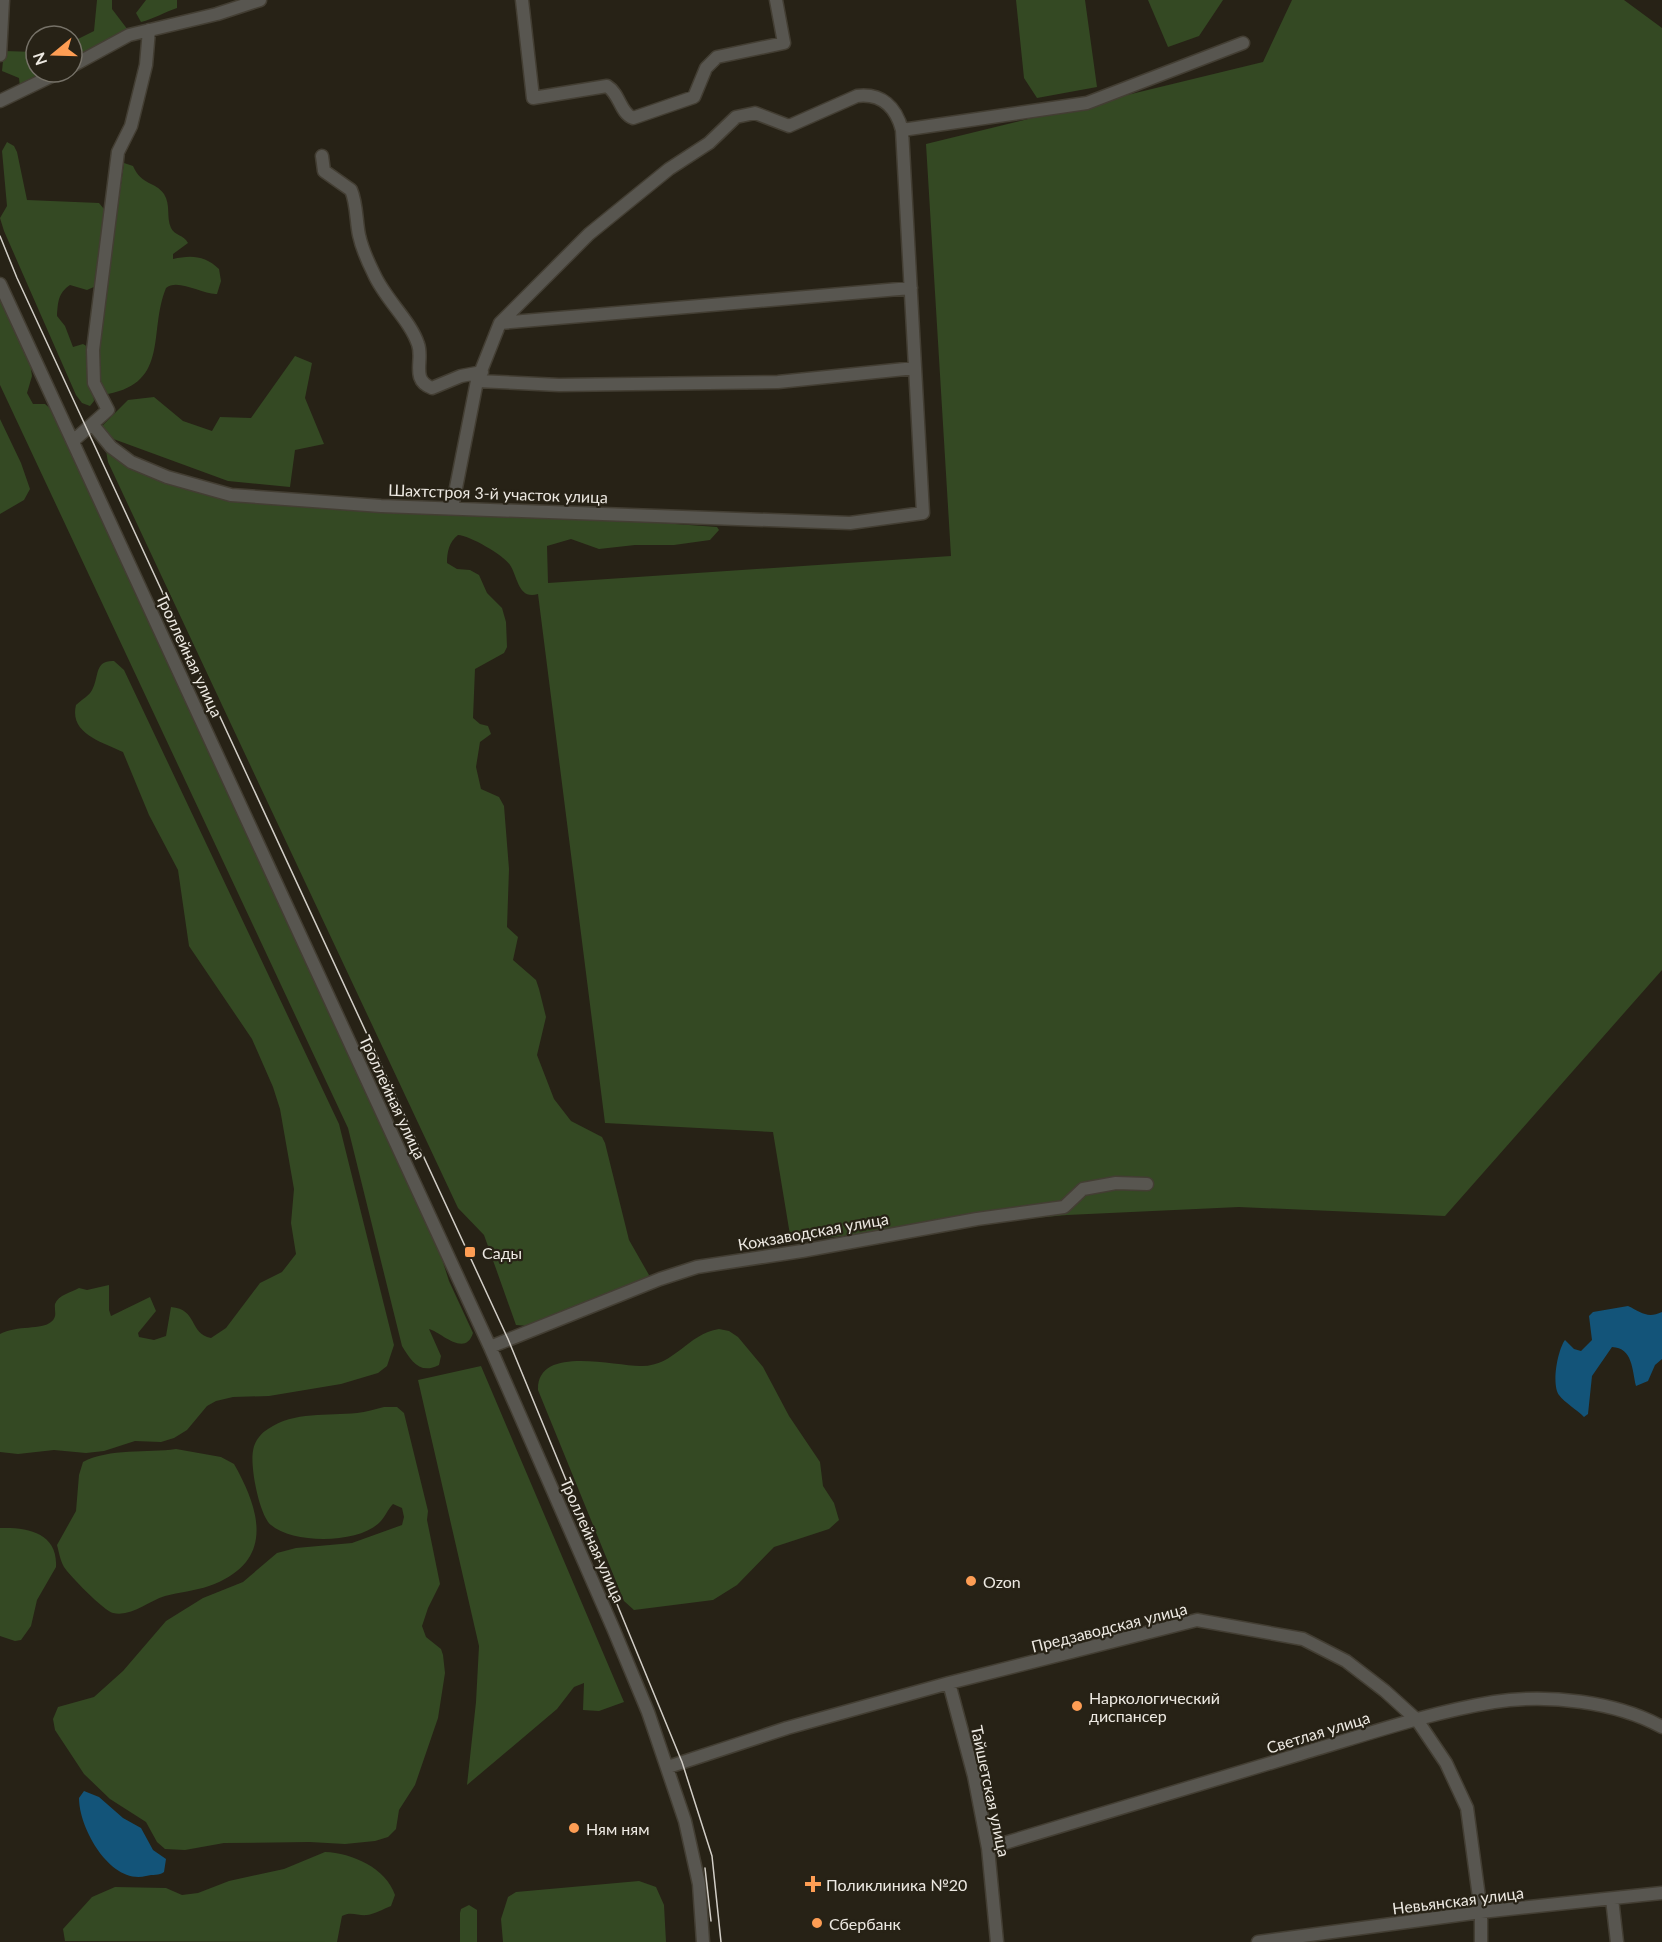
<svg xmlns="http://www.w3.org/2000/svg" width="1662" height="1942" viewBox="0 0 1662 1942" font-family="Lato,sans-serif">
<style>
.green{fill:#344923}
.water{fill:#135479}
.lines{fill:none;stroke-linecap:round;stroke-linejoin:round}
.minor-casing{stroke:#433e33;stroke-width:15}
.minor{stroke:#585650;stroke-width:12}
.tram{stroke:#d2cec7;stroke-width:1.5}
.poi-dot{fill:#fd9d54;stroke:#272216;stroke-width:2}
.labels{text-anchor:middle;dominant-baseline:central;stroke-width:4.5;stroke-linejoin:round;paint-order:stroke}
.street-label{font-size:16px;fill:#ede9e2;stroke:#272216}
.poi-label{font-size:16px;fill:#ede9e2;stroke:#272216;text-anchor:start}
</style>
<rect width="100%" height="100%" fill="#272216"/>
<path class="green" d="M97 0H112V9L128 30 72 59V42L94 31Z
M146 0H177V8C164 12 154 19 141 22L136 13Z
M1016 0H1085L1097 87 1037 98 1024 78Z
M1148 0H1223L1199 36 1168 47Z
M1292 0H1624L1662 28V970L1445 1216 1239 1207 1067 1215 791 1241 773 1132 605 1123 538 594C518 600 518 577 510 565 505 556 469 535 458 535 449 542 447 552 447 563L457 569 470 570 479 575 487 593 502 608 506 622 507 647 504 653 475 669 473 718 480 724 488 726 491 734 480 742 476 767 481 789 499 797 504 806 509 869 507 927 518 937 513 960 536 980 539 989 546 1017 537 1055 554 1099 571 1121 602 1137 605 1143 629 1240 649 1275 646 1280 528 1326 516 1325 484 1235 458 1208 108 462 106 451 125 465 160 481 235 501 551 515 717 527 719 530 710 540 674 545H635L599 549 571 539 547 546 548 583 951 556 926 144 1263 62Z
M4 51 36 52V72H48L20 87 19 78 2 71Z
M7 142 14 146 17 152 27 200 99 203 104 209 96 286 87 290 70 285C58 293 58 302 57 316L65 326 73 347 83 344 88 347 94 401 90 406 82 403 76 395 4 231 0 218 7 206 2 151Z
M124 163 133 166C142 186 155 181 164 194 171 205 166 217 171 228 174 235 184 235 188 243L173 254V259C190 255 205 255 219 269L221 281 217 294C203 295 178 278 166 288 148 332 170 382 108 394L104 393 97 380 99 343Z
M0 298 30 362 32 376 27 393 33 404H45L52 410 436 1240 449 1281 473 1333C465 1358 441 1332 429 1329L441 1356 439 1365C420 1375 411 1361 402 1346L348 1128 0 385Z
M295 356 312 363 305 398 324 444 295 450 290 487 228 481 108 437 102 426 128 400 154 397 183 421 212 431 220 417 251 418Z
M0 419 21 463 30 489 24 500 0 514Z
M114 661 124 670 339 1124 394 1345 387 1366 378 1373 341 1384 269 1396 233 1397 216 1401 207 1406 187 1430 174 1438 161 1442 135 1441 104 1451 86 1453 54 1450 18 1454 0 1452V1334C17 1325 42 1330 51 1322 58 1316 54 1311 55 1304 58 1295 72 1292 79 1288L87 1290 109 1285V1310L111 1316 150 1297 156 1311 138 1333 139 1337 154 1340 166 1336 171 1307C198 1309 189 1334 211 1338L226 1328 260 1283 282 1272 296 1254 291 1223 294 1189 280 1109 273 1087 252 1039 189 946 178 870 149 815 123 752C103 742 69 734 76 705 82 699 90 696 93 688 99 675 95 660 114 661Z
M719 1329 729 1331 738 1337 763 1367 789 1416 820 1462 823 1486 834 1503 839 1520 829 1529 774 1547 737 1585 713 1600 634 1610 624 1601 538 1390C537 1344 616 1367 642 1366 675 1366 687 1334 719 1329Z
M481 1366 624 1702 599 1711 583 1710 584 1683 574 1687 557 1709 467 1785 476 1702 479 1646 418 1380Z
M384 1407H397L404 1413 428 1511 427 1520 440 1584 428 1608 422 1626 426 1637 441 1649 443 1655 445 1673 438 1718 415 1785 399 1810 396 1829 388 1837 375 1841 345 1844 310 1842 224 1843 185 1850 165 1849 157 1842 146 1822 110 1799 84 1774 55 1730 53 1719 58 1707 94 1697 123 1671 166 1621 203 1598 243 1582 277 1553 296 1548 352 1543 402 1525 404 1517 402 1508 393 1504C388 1509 385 1517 380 1522 359 1544 293 1544 271 1525 259 1515 250 1466 253 1451 254 1442 261 1433 268 1429 294 1411 328 1416 357 1413 366 1412 375 1409 384 1407Z
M176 1449 221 1457 234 1464C262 1513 274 1563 209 1586 195 1591 179 1592 165 1596 148 1601 132 1617 113 1613 104 1611 69 1575 64 1567 60 1560 59 1552 57 1545L76 1511 79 1475 83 1462C109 1448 148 1453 176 1449Z
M0 1528C28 1527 58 1533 56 1567L37 1600 31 1626 21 1640 15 1641 0 1636Z
M325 1852C352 1853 386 1868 395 1895L391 1906C383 1909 375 1914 367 1915 358 1916 351 1911 342 1916L337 1942 65 1941 63 1929 92 1897 115 1887 166 1888 182 1895 198 1893 229 1881 284 1869Z
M639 1881 656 1887 664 1905 666 1942H503L501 1919 508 1897 516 1892Z
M469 1905 477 1910V1942H460V1913L461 1909Z"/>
<path class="water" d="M1628 1306C1641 1312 1647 1319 1662 1312V1359L1655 1365 1648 1381 1636 1386C1632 1370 1633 1348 1612 1347L1592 1376 1588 1414 1584 1417C1576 1409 1565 1403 1559 1395 1551 1384 1558 1349 1565 1340L1574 1349 1581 1351 1592 1340 1589 1316 1593 1312Z
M84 1791 99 1797 123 1818 141 1828 153 1850 166 1859 164 1872C159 1876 153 1874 146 1876 111 1885 79 1829 79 1798Z"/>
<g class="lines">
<g class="minor-casing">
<path id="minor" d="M522 0 533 98 607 86C620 94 620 113 633 118L694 97 706 68 717 57 784 43 776 0
M0 55 3 0
M72 66 129 35 217 14 260 0
M0 101 60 72
M322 156 324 171 351 190C357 204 356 221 359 235 362 249 368 262 374 274 385 299 410 320 418 344 424 360 410 380 432 388L461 376 482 372
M0 284 490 1347 613 1628 648 1712 685 1821 699 1884 703 1942
M500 323 911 288
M477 381 559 385 778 382 915 368
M93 425 111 447 131 462 167 477 231 495 381 506 850 523 923 513 902 130 1087 103 1243 43
M73 441 108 410 94 383 93 350 118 152 131 126 146 65 149 30
M452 508 477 381 500 323 589 234 669 169 709 143 736 117 755 113 789 126 857 96C882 93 896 107 902 130
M490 1347 660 1279 697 1267 802 1251 977 1219 1064 1207 1083 1189 1116 1183 1147 1184
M949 1683 974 1776 988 1848 997 1942
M668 1767 787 1728 949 1683 1197 1620 1303 1639 1346 1661 1385 1691 1417 1720 1446 1763 1467 1808 1481 1912V1942
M988 1848C1091 1817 1194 1786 1297 1755 1362 1736 1427 1713 1494 1702 1547 1694 1615 1701 1662 1727
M1612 1899 1617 1942
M1258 1942 1481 1912 1662 1893"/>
</g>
<use href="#minor" class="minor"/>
<path class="tram" d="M0 236 17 278 508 1339 682 1762 712 1856 721 1942
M705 1868 711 1921"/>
</g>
<g class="poi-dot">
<rect x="464" y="1246" width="12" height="12" rx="3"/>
<circle cx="971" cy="1581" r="6"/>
<circle cx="1077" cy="1706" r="6"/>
<circle cx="574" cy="1828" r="6"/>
<path d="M810 1875h6v6h6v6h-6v6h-6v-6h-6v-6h6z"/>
<circle cx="817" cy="1923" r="6"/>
</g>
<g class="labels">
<g class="street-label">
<text transform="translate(498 493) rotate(2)">Шахтстроя 3-й участок улица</text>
<text transform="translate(190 655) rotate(65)">Троллейная улица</text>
<text transform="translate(393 1097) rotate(65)">Троллейная улица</text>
<text transform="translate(813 1231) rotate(-10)">Кожзаводская улица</text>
<text transform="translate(593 1540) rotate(66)">Троллейная улица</text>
<text transform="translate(1109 1627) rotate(-14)">Предзаводская улица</text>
<text transform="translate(1318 1732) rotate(-17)">Светлая улица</text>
<text transform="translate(991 1791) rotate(78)">Тайшетская улица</text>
<text transform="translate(1458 1900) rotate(-7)">Невьянская улица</text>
</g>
<g class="poi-label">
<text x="482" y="1252">Сады</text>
<text x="983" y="1581">Ozon</text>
<text x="1089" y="1697">Наркологический<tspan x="1089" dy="18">диспансер</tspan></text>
<text x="586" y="1828">Ням ням</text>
<text x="826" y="1884">Поликлиника №20</text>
<text x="829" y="1923">Сбербанк</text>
</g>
</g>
<g transform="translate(54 54) rotate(251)"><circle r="28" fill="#272216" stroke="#767268" stroke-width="1.5"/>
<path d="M0-4.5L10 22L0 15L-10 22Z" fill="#fd9d54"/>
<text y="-9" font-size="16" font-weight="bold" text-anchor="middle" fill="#ede9e2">N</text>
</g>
</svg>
